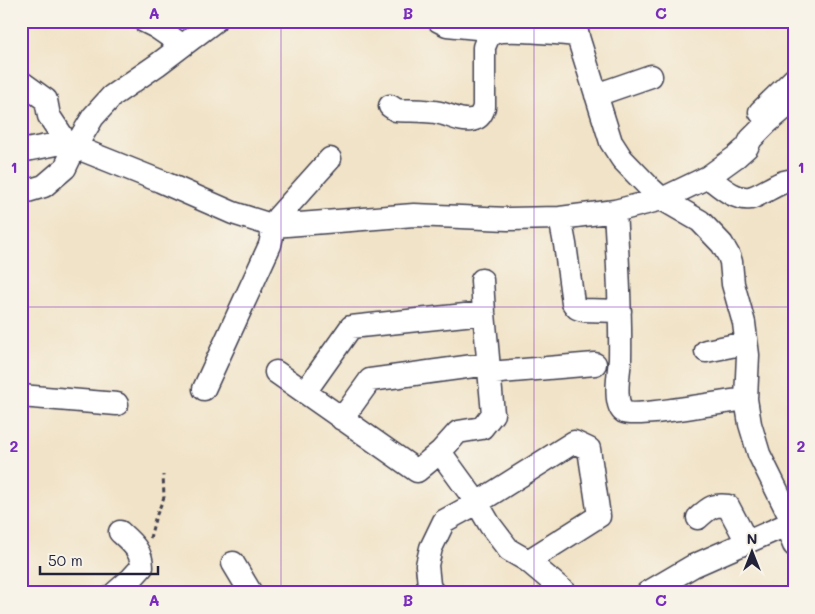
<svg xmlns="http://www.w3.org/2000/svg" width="815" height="614" viewBox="0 0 815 614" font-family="Mali,sans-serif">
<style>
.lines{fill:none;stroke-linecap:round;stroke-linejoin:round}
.minor-casing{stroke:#413f50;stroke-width:25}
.path{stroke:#413f50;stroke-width:3;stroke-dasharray:4 4;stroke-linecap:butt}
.minor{stroke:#fff;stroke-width:22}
.grid{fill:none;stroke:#7b2cbf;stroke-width:1;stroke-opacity:0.55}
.neatline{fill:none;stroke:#7b2cbf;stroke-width:2}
.grid-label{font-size:16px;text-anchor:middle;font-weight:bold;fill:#7b2cbf}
</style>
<rect width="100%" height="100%" fill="#f7f3e8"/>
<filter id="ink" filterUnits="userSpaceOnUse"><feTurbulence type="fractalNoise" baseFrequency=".02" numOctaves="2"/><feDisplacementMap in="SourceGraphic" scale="10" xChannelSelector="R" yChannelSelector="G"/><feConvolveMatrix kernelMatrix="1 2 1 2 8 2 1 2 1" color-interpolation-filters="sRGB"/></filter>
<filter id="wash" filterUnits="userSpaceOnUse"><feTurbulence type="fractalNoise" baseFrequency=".0096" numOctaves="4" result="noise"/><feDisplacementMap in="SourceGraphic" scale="20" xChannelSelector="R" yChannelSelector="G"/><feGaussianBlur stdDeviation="1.12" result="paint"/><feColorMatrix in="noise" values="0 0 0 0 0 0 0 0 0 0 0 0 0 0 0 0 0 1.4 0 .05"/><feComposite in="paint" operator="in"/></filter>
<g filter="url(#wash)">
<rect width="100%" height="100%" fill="#f1e3c7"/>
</g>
<g filter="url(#ink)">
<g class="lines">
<g class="minor-casing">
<path id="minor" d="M144 21 156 27 182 45
M439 21 447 25 477 28 491 34
M573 21 611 142 622 159 650 188 662 199 700 221 722 244 729 256 731 262 733 284 744 323 748 355 746 399 750 424 759 454 792 521
M21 82 46 100 49 116 61 134 62 143
M596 95 651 76
M390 106 396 110C410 111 427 110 440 113 450 115 461 122 471 120 479 119 482 114 484 107V47C486 43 487 37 492 34 503 27 561 34 578 35
M760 112 794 79
M21 151 62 143 75 147 160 181 233 213 274 226 414 215 508 219 560 218 615 211 662 199 708 177C720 186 734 200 750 198 758 196 767 190 775 186 781 183 787 180 794 181
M708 177 737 156 747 147 751 139 768 122 794 100
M21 193 44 186 65 168 75 147 93 117 112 96 157 65 215 21
M615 211C618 261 621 310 620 360 619 371 613 405 624 412 635 418 728 401 746 399
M560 218 565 244 573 303 577 308 583 310 620 311
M706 351 746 343
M276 372 417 471 440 452 458 432 482 428 493 414 484 313 482 280
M489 373 595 364
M204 389 270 245 274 226 278 217 330 159
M305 392 351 327 484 313
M21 396 117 404
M342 419 370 380 488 364
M440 452 477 503 490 525 509 550 528 561 566 593
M698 518C709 508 713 504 728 506L747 542
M786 525 794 545
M233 563 251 593
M115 593 132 578 142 567C142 551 131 542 120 532
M434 593 432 592 429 585 427 565 431 548 444 521 477 503 574 442 589 449 599 516 528 561
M647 593 693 566 786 525 794 520"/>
</g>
<path class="path" d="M150 538 155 519 164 497 163 475"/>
<use href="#minor" class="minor"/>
</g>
</g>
<path class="grid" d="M281 21V593M534 21V593M21 307H794"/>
<rect width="815" height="614" fill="none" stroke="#f7f3e8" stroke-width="55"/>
<g transform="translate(752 552)" stroke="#f7f3e8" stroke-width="4" paint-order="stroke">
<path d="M0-4L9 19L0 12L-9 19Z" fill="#22223b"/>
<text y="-8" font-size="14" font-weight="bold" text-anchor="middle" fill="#22223b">N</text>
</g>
<path d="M40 566v8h118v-8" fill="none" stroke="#22223b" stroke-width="2.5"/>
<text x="48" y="566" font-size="15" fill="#22223b" stroke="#f7f3e8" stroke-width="4" paint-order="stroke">50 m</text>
<rect x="28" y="28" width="760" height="558" class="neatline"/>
<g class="grid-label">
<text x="154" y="19">A</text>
<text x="408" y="19">B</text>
<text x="661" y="19">C</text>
<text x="14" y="173">1</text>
<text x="801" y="173">1</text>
<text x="14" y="452">2</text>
<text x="801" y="452">2</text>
<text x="154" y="606">A</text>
<text x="408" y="606">B</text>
<text x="661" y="606">C</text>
</g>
</svg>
